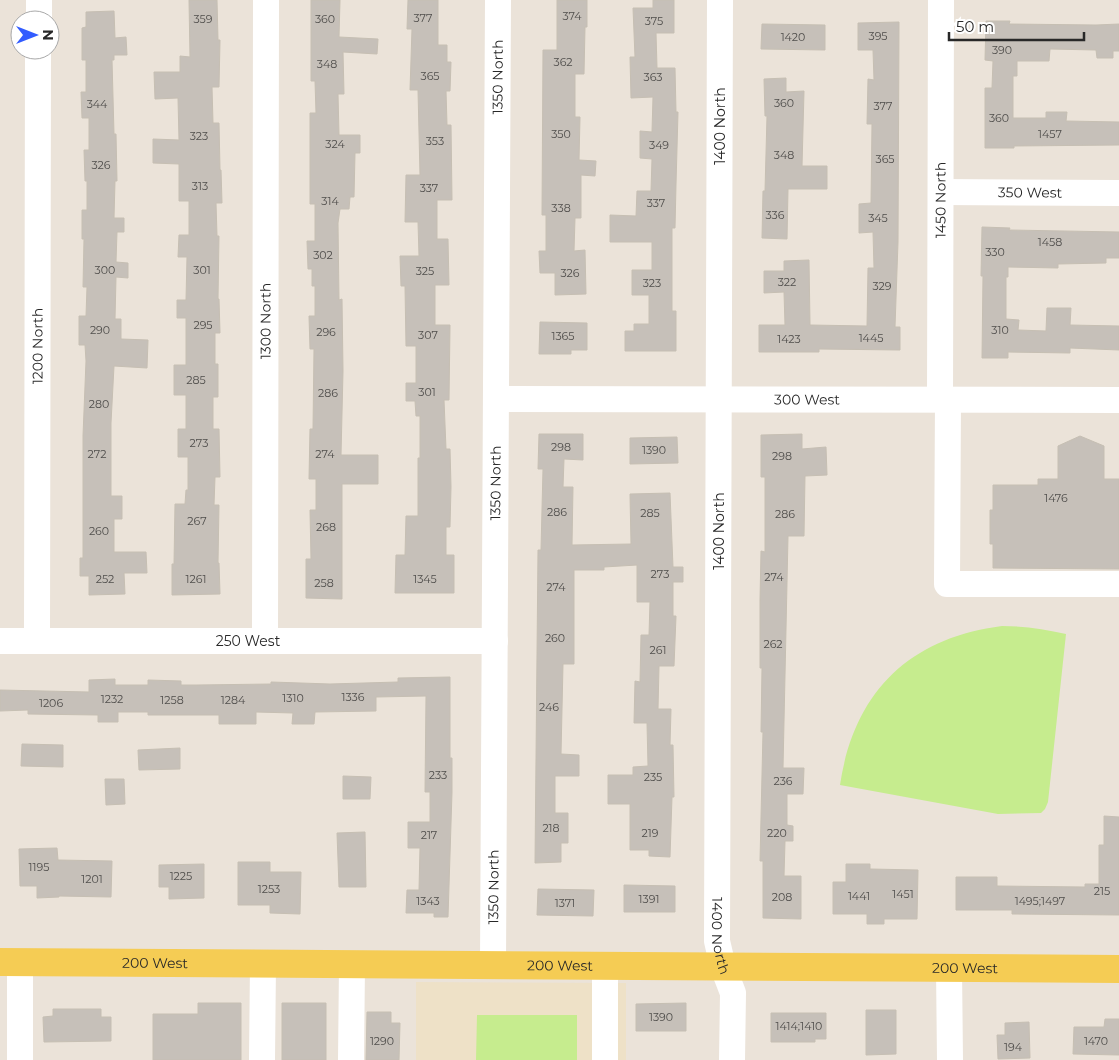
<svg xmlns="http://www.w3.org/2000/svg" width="1119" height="1060" viewBox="0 0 1119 1060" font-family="Montserrat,sans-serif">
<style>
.education{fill:#eee1c7}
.pitch{fill:#c6ec8e}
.building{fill:#c6c0b9;stroke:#c6bfb3}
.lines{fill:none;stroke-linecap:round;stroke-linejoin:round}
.minor{stroke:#fff;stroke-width:26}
.major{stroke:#f5cc54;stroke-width:28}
.labels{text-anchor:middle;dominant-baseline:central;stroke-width:5;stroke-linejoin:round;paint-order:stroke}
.number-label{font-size:11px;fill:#504e4c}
.street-label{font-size:14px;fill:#282828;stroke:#fff}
</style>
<rect width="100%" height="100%" fill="#ebe3d9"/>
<path class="education" d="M416 982 626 983V1060H416Z"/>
<path class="pitch" d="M1002 626C1024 626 1045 629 1066 634L1048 802 1045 809 1041 813 998 814 840 785C854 692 909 638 1002 626Z
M477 1015H577V1060H476Z"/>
<path class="building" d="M189 0H217L218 40H220L219 87H212L213 123H219L220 170H221L222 203H216L217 236H219L218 299H219L220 333H215V364H218V397H213V429H219L220 477H215L214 505H219L218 563H219L220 594 172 595V564H174L175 504H185L186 490H188V457H178V429H186V395H174V365H186V318H177V300H186L187 257H178L179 235H189V201H179V164L153 163V139L179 140 178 98 155 99 154 72H180V56L190 57Z
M311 0H340L339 37 378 39 377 54 343 52 344 94H338L339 135H360V153H355L354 197H350L349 209H340L338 223 339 300 342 299 343 371 341 455H378V484H342V599L306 598V559H311L310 510H316V479H309L310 429H313L314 349H310L309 316H315V286H312V269H308L307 241H315V204H310V113H316L315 81H311Z
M408 0H438V45H447V62H451L450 91H446L447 125H451L452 200H437V239H448L449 285H435V325H450L449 400H444L446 449H450L451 487 450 527H446V555H454V593H395L396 555H405L406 516H418V458H420V416H416L415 401H406V383H416V346H406L405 286H401L400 256H419L418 222H405L406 175H420L418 90H410L412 29H407Z
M557 0H587V27H585L584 74H575V117H580L579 160 596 161 595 176 581 175V218H575L574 251 585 250 586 294 555 295V273H540L539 251H546V215H542L543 50H557Z
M653 0H674V33H656L657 68H675L676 112H678L676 184 675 228H672V311H676V351H625V331H634V324H649V295H632V270H652V242H610V215L636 216 637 191H651L652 159 640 158V131L652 132 653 97 631 98 630 57H635L633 8H653Z
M114 11 115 38 126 37 127 55H114V60H112L114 134H116L117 181H115L114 218H124V232H117L116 262 128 263V278L116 277 115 319H121V339L148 340 147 368 114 366 111 423V496H122V519H114V552H146L147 573H124L125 594 89 595V576H80V558H83V436L86 361 85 345H79V316H86L87 287H83L84 239H82V210H87V181H85L84 150H89V118H82L81 92H86V60H82V28L86 27V12Z
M986 21H1010L1009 24 1096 25 1119 24V51H1113V58H1097L1096 50 1050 49 1049 61H1017V76H1013V118H1046V112H1067L1066 121 1119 122V145L1014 146V148H985V88H992L993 61 985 60Z
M899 22 898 242 895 327H900V350L819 349V352H759V325H785L784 292 764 293V271H784V261L809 260 810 325 867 326 868 268H874L873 232 859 233V204L871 203 872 124H867L868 79 874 80 873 50H858V23Z
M762 24 825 25V50L761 49Z
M786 78V92L804 91 802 166H827V189H788L787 239 762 238 763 191H765L767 116H765L764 79Z
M982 227 1010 228 1009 230 1119 232V258H1106V263L1058 264V268L1008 267V277H1006V319L1019 320 1018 330 1046 331 1047 308H1071L1070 325 1119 326V350L1070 348V353L1008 352V358H982L983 276H981Z
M540 322 587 323V350H571V354H539Z
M539 434H583V460L564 459 563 487H573L572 545 631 544 630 494 670 493 673 567H683V582H673V616H676L674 666H659L658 709H671L670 745H673L674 797H672L670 857 649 856V850H630V804H608V775H633V767L648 766 647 723H634L635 681 640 682 641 635H649L650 602H637V565L604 567V570H574V664H563L561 754 579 755V776H555V813H568V843H561V862L535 863 538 550H541L543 469H538Z
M802 434V449L826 447 827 475 805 476 804 536H788L783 768H804L803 794H787V825L793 826V841H785L784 876H801V919L763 918V861H760L763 732H761L762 668H760V601L761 551 765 552V477H761V435Z
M1080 436 1104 446V479H1119V569L993 568V544H990V510H993V485H1038V479H1058V446Z
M677 437 678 463 630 464V438Z
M450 677V758H452V792L448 917H434V913H406L407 890H419L420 848H408V822H430V792H425L426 696 376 697V711L315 712 314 724H292L293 713 256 712V724H219V715H148V712H118V722H98V715L28 714V710L0 711V690L89 692V680L115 679V685H148V680L181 681V685H197L271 684V682L330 684 398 682V678Z
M22 744 63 745V767L21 766Z
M180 748V769L139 770 138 750Z
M343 776 371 777 370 799H343Z
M105 779H124L125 804 106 805Z
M1104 816 1119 817V915L1012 914V910H956V877H997V886L1085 887V884H1099V845H1104Z
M365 832 366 887H339L337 833Z
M57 848 58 860 112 861 111 897 59 896V897L37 898V886H20L19 849Z
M238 862H270V872H301L300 914 270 913V905H238Z
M204 864V898L169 899V887H159V865Z
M846 864H870V869L918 870 917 919H884V924H867V914H833V882H846Z
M624 885 675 886V912H624Z
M538 889 594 890 593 916 537 915Z
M198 1003H241V1060H153V1014H198Z
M282 1003H326V1060H282Z
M686 1003V1031H636V1004Z
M53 1009H101V1017H111V1041L44 1042 43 1017 53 1016Z
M866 1010H896V1054L866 1055Z
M367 1012H391V1023H400L399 1060H366Z
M771 1013H826V1039H815V1042H771Z
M1105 1019H1119V1055L1073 1054 1074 1027H1104Z
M1029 1022 1030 1058 998 1059 997 1035H1005V1023Z"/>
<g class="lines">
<g class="minor">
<path id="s1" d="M720 0 717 941 723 967 733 993 732 1060"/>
<path d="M39 20V0"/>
<path id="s2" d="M941 192 1119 193"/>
<path id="s3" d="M496 399 1119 400"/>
<path id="s4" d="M940 400 941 0"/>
<path d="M948 400 947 584H1119"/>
<path id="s5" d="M0 641H495"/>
<path id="s6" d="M37 641 38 50"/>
<path id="s7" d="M265 641 266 0"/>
<path d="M20 962V1060"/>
<path id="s8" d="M493 965 498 0"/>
<path d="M605 966V1060"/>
<path d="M949 968 950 1060"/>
<path d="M262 1060 263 964"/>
<path d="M351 1060 352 965"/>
</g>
<path class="major" id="s9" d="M0 962 1119 969"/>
</g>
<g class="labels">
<g class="number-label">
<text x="572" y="16">374</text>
<text x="423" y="18">377</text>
<text x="203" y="19">359</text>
<text x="325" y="19">360</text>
<text x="654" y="21">375</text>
<text x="878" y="36">395</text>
<text x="793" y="37">1420</text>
<text x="1002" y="50">390</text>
<text x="563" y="62">362</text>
<text x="327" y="64">348</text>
<text x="430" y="76">365</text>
<text x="653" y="77">363</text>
<text x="784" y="103">360</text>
<text x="97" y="104">344</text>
<text x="883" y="106">377</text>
<text x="999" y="118">360</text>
<text x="561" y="134">350</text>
<text x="1050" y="134">1457</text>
<text x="199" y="136">323</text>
<text x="435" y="141">353</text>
<text x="335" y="144">324</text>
<text x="659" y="145">349</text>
<text x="784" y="155">348</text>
<text x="885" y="159">365</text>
<text x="101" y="165">326</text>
<text x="200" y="186">313</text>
<text x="429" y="188">337</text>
<text x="330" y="201">314</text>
<text x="656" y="203">337</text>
<text x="561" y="208">338</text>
<text x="775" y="215">336</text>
<text x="878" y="218">345</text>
<text x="1050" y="242">1458</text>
<text x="995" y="252">330</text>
<text x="323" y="255">302</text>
<text x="105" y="270">300</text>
<text x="202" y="270">301</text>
<text x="425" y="271">325</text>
<text x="570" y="273">326</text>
<text x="787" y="282">322</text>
<text x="652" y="283">323</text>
<text x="882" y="286">329</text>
<text x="203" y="325">295</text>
<text x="100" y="330">290</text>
<text x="1000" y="330">310</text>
<text x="326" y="332">296</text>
<text x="428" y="335">307</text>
<text x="563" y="336">1365</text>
<text x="871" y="338">1445</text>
<text x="789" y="339">1423</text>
<text x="196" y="380">285</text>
<text x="427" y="392">301</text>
<text x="328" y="393">286</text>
<text x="99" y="404">280</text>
<text x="199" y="443">273</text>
<text x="561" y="447">298</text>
<text x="654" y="450">1390</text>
<text x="97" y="454">272</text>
<text x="325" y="454">274</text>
<text x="782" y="456">298</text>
<text x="1056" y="498">1476</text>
<text x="557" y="512">286</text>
<text x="650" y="513">285</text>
<text x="785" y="514">286</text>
<text x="197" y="521">267</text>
<text x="326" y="527">268</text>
<text x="99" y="531">260</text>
<text x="660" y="574">273</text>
<text x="774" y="577">274</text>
<text x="105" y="579">252</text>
<text x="196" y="579">1261</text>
<text x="425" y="579">1345</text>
<text x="324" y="583">258</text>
<text x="556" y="587">274</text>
<text x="555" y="638">260</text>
<text x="773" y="644">262</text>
<text x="658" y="650">261</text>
<text x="353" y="697">1336</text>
<text x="293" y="698">1310</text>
<text x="112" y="699">1232</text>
<text x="172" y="700">1258</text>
<text x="233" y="700">1284</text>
<text x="51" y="703">1206</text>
<text x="549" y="707">246</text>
<text x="438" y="775">233</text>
<text x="653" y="777">235</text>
<text x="783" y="781">236</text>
<text x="551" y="828">218</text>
<text x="650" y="833">219</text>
<text x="777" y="833">220</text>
<text x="429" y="835">217</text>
<text x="39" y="867">1195</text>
<text x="181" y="876">1225</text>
<text x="92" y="879">1201</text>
<text x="269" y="889">1253</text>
<text x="1102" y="891">215</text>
<text x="903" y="894">1451</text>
<text x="859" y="896">1441</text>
<text x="782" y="897">208</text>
<text x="649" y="899">1391</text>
<text x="428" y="901">1343</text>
<text x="1040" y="901">1495;1497</text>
<text x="565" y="903">1371</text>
<text x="661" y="1017">1390</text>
<text x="799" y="1026">1414;1410</text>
<text x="382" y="1041">1290</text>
<text x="1096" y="1041">1470</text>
<text x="1013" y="1047">194</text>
</g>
<g class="street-label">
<text stroke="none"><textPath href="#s8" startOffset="888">1350 North</textPath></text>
<text transform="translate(720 126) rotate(-90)">1400 North</text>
<text stroke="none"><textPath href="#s2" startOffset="89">350 West</textPath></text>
<text stroke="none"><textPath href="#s4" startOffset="200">1450 North</textPath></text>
<text stroke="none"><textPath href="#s7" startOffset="320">1300 North</textPath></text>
<text stroke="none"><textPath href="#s6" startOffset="295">1200 North</textPath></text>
<text stroke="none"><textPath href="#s3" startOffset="311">300 West</textPath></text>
<text stroke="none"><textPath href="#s8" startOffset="482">1350 North</textPath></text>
<text transform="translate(719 531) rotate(-90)">1400 North</text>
<text stroke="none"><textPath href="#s5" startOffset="248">250 West</textPath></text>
<text stroke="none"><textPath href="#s8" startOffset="78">1350 North</textPath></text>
<text stroke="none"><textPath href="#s1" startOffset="936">1400 North</textPath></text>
<text stroke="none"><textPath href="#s9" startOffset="155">200 West</textPath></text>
<text stroke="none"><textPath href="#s9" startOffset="560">200 West</textPath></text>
<text stroke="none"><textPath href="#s9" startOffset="965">200 West</textPath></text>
</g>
</g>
<g transform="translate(35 35) rotate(90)"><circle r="24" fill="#ffffff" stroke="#a9a9a9"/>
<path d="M0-4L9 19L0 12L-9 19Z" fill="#325cff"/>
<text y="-8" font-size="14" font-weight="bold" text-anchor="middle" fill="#282828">N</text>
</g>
<path d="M949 32v8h135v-8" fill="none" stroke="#282828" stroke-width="2.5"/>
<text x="956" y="32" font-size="15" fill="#282828" stroke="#ffffff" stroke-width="4" paint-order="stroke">50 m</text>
</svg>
